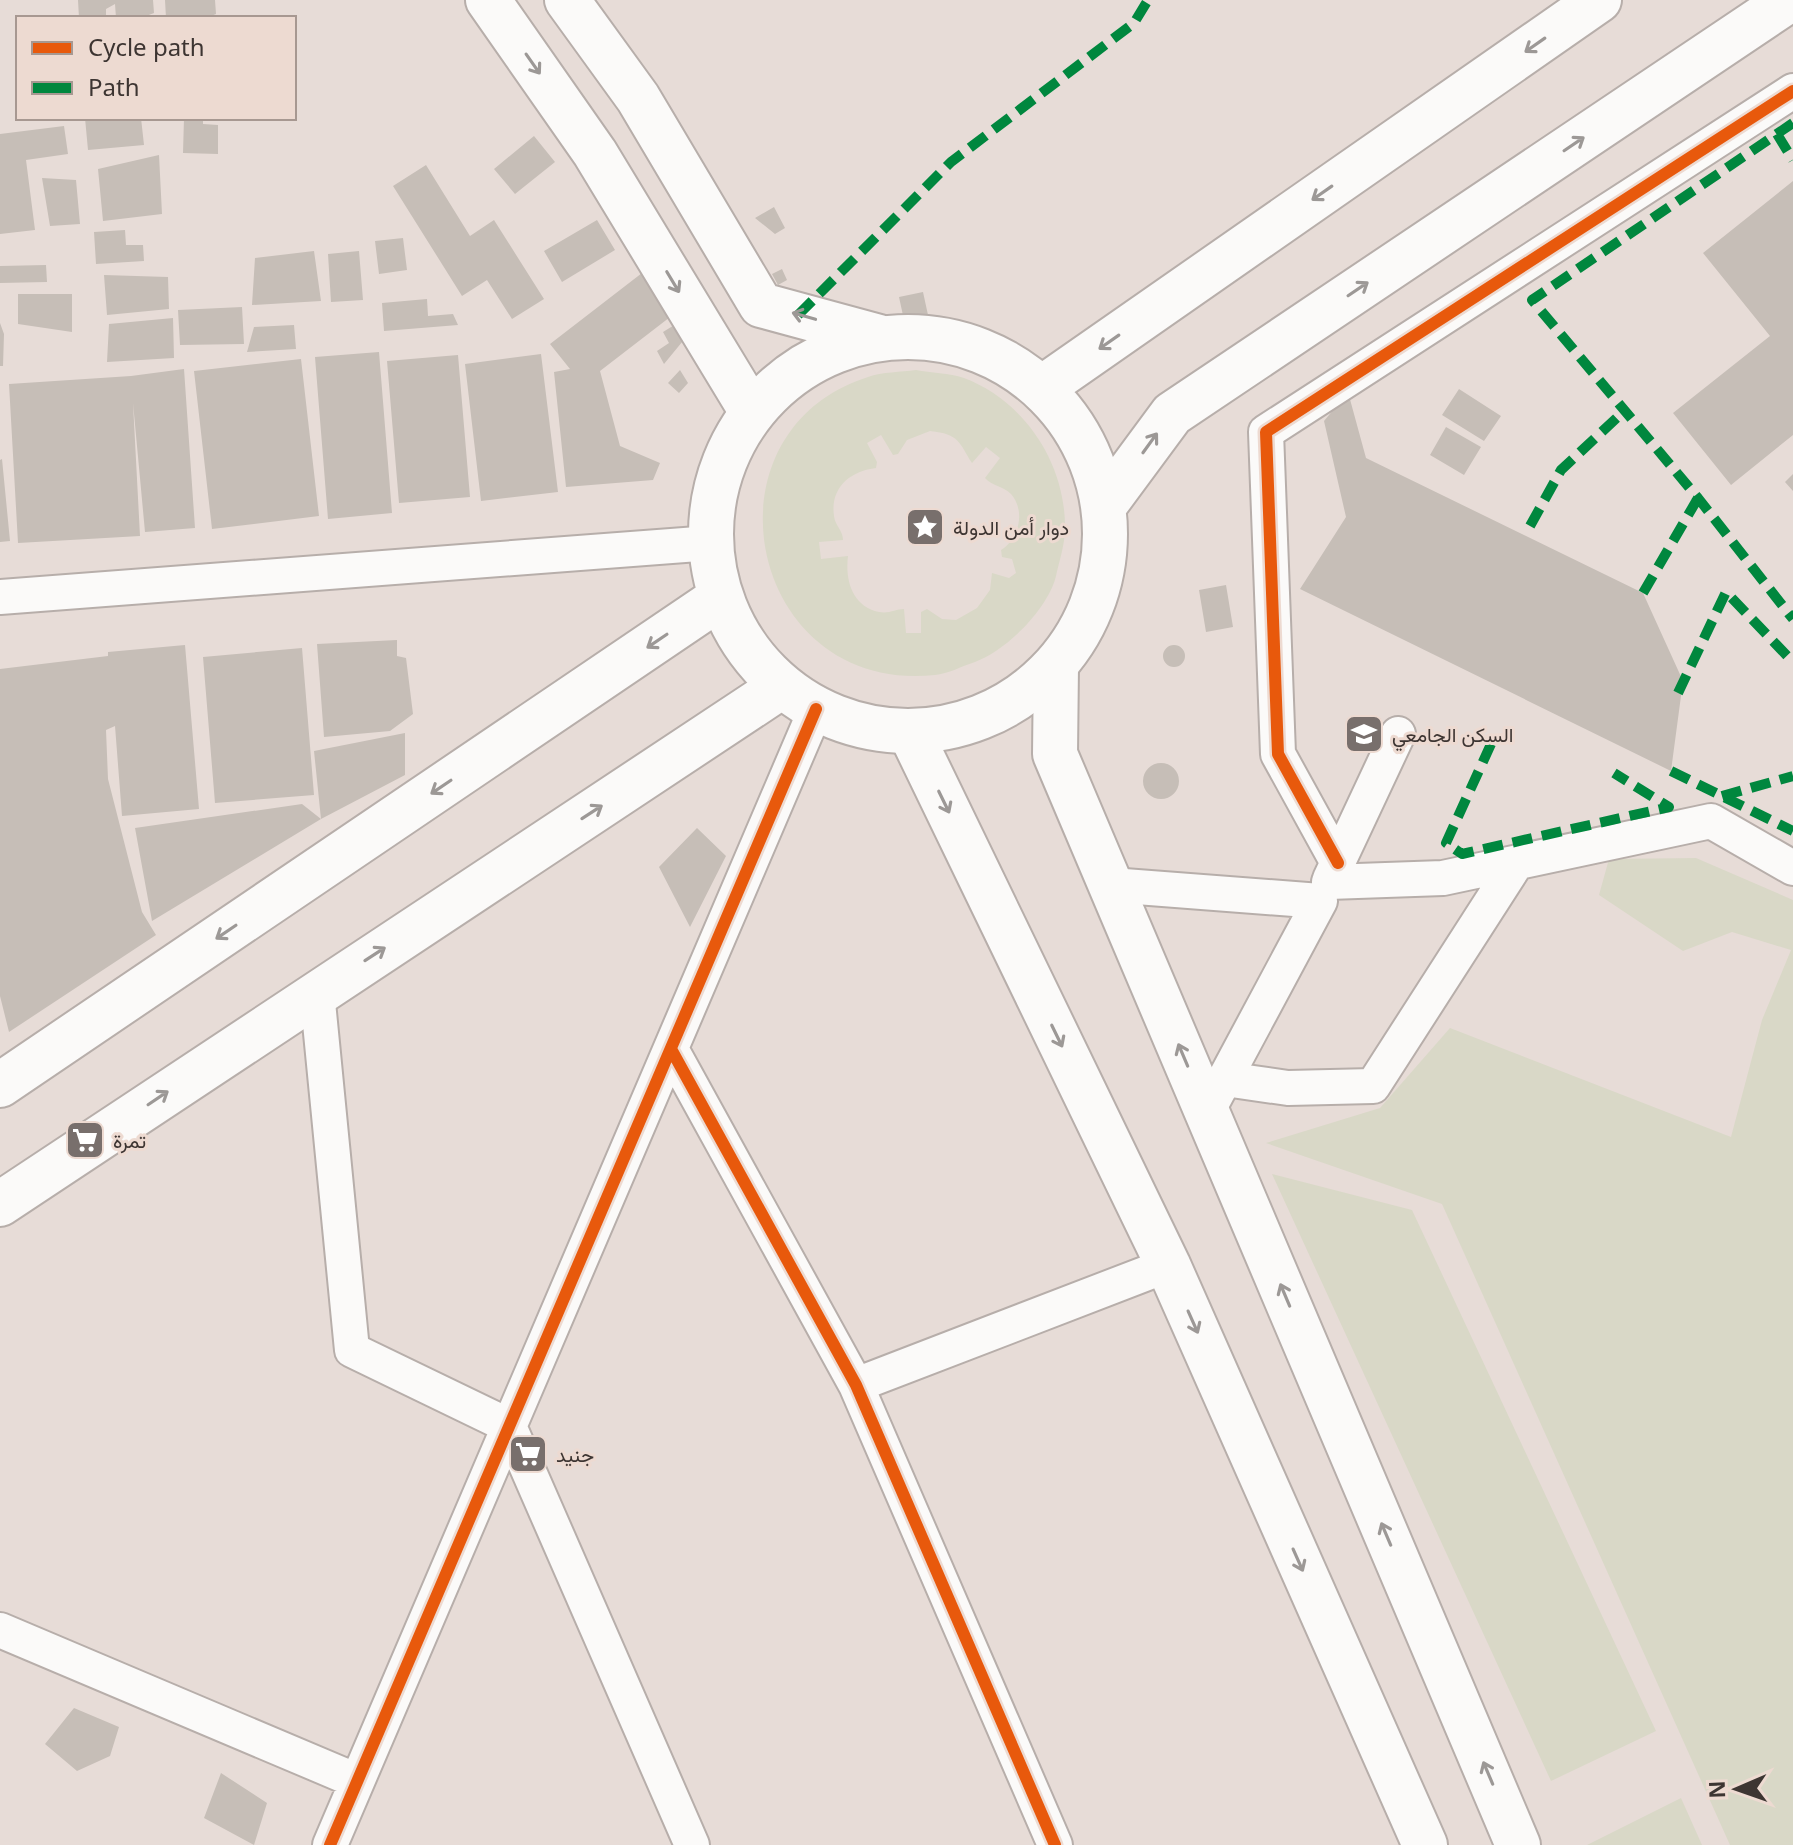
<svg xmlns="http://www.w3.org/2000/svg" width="1793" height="1845" viewBox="0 0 1793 1845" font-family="'Noto Sans',Vazirmatn,sans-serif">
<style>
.green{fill:#d9d8c7;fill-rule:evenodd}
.building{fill:#c6beb7}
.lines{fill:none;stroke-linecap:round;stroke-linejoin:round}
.street-casing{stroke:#b7aeaa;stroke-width:38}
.secondary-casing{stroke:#b7aeaa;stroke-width:48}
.primary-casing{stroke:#b7aeaa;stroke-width:48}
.street{stroke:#fbfaf9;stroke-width:34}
.secondary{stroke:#fbfaf9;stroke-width:44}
.primary{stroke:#fbfaf9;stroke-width:44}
.quiet{stroke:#00873e;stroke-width:10;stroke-dasharray:20 10;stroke-linecap:butt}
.cycleway-casing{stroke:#eddad1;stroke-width:17}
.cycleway{stroke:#e8590c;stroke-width:12}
.oneway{stroke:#9c9896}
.labels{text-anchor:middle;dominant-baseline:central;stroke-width:6;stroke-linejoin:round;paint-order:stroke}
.poi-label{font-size:20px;fill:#3d3532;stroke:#eddad1;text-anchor:start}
</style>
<rect width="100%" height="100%" fill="#e7dcd7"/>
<path class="green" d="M916 370C931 373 949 373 964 378 1025 401 1066 464 1065 529 1065 544 1059 562 1056 576 1048 609 1006 651 975 662 962 666 948 674 935 675 748 695 695 432 868 377 882 372 901 372 916 370ZM930 431C960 434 959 443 972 463L986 447 1000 458 985 478C992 486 1003 486 1011 494 1026 511 1019 539 1001 550L1002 557 1012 559 1016 573 1009 578 992 573 990 590 977 608 956 620 942 619 927 609 921 612V633H906L904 609C896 609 889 614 879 612 852 606 845 580 848 556L821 559 819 542 843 540C843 530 835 526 834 516 830 488 850 471 876 468L877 462 867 443 881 435 893 455 898 454 907 440Z
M1696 858 1793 900V1845H1730L1442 1204 1266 1143 1380 1108 1450 1028 1731 1137 1762 1020 1791 950 1732 932 1683 951 1599 895 1609 859Z
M1272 1174 1412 1210 1656 1731 1551 1781Z
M1681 1798 1702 1845H1587Z"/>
<path class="building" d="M78 0H153L154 13 141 18H116L115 4 106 9V18H79Z
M165 0H215L216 14 206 18H166Z
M85 118H141L144 145 88 150Z
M184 118H203V124L218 125V154L183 153Z
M64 126 68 154 26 160 35 230 0 234V134Z
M534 136 555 162 515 194 494 169Z
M159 155 162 214 103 221 98 169Z
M426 165 470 236 494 220 544 299 512 319 487 280 462 296 393 186Z
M42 178 76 180 80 224 50 226Z
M1793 181V435L1731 485 1673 413 1770 336 1703 253Z
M774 207 785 228 775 234 755 218Z
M597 220 615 250 562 282 544 251Z
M125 230 126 245H143L144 261 96 264 94 232Z
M403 238 407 270 379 274 375 241Z
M314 251 321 301 252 305 255 258Z
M359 251 363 300 331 302 328 254Z
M46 265 47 282 0 283V266Z
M782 269 787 280 778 285 772 274Z
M642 273 674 314 600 371 620 446 660 463 653 480 566 487 554 372 570 369 550 344Z
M104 275 168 277 169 309 107 315Z
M923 292 928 315 904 320 899 297Z
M18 294H72V332L18 324Z
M427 299 428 316 453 314 458 325 384 331 382 303Z
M242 307 244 344 180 345 178 310Z
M173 318 174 358 107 362 109 324Z
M0 323 4 334 3 366H0Z
M676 324 687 336 664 364 657 351 669 343 663 332Z
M294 325 296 349 247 352 254 327Z
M379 352 392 513 328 519 315 357Z
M541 354 558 492 481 501 465 364Z
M458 355 470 497 399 503 387 361Z
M301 359 319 516 212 529 194 371Z
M184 369 195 528 145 532 133 403 140 536 18 543 9 384 131 376Z
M680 370 688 383 679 393 668 383Z
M1459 389 1501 416 1484 441 1442 415Z
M1348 392 1366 458 1643 593 1683 681 1671 771 1300 589 1346 517 1324 421Z
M1446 427 1481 447 1464 475 1430 455Z
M2 459 10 541 0 542V460Z
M1793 474V491L1785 482Z
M1226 585 1233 627 1206 632 1199 590Z
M397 640V656L406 658 413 714 390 731 324 737 317 644Z
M185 645 199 809 122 816 115 726 106 730 108 779 142 912 156 935 9 1032 0 996V669L108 656V652Z
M1163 656a11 11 0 1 1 22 0a11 11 0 1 1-22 0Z
M302 648 314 795 215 803 203 657Z
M405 733V775L321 819 314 751Z
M1143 781a18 18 0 1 1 36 0a18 18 0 1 1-36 0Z
M302 804 321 819 152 921 135 828Z
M697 828 726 856 690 927 659 867Z
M74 1708 119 1727 110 1756 77 1771 45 1744Z
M221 1773 267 1803 254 1845 204 1818Z"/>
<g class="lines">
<g class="street-casing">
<path id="street" d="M0 597 711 543
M1338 863 1278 754 1266 432 1793 91
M1330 879 1398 734
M1329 882 1443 878 1711 821 1793 868
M1111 885 1320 901 1207 1112
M317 992 352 1350 509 1426 692 1845
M671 1049 856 1385 1055 1845
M1225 1079 1288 1088 1373 1086 1517 862
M856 1385 1168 1265
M0 1630 357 1781
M330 1845 816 709"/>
</g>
<g class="secondary-casing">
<path id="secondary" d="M488 0 595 153 752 412
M567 0 638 98 761 305 879 337
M1056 666 1055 754 1518 1845
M910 732 1168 1265 1425 1845"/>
</g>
<g class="primary-casing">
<path id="primary" d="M711 534a197 197 0 1 1 394 0a197 197 0 1 1-394 0Z
M1042 388 1599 0
M1104 506 1172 414 1789 0
M0 1085 721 597
M0 1204 782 686"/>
</g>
<use href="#street" class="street"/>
<use href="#secondary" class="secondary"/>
<use href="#primary" class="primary"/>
<path class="quiet" d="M1793 123 1532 300 1698 498 1793 619
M1777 134 1793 160
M798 315 951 162 1134 23 1148 0
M1530 526 1561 470 1623 412
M1643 593 1698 498
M1678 693 1726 592 1793 662
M1491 744 1446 843 1462 854 1669 807 1614 773
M1671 771 1793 831
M1722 796 1793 776"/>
<g class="cycleway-casing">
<path id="cycleway" d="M1338 863 1278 754 1266 432 1793 91
M671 1049 856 1385 1055 1845
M330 1845 816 709"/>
</g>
<use href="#cycleway" class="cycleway"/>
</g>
<defs><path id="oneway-shaft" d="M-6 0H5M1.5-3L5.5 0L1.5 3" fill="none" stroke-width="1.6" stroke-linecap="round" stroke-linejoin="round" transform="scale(2)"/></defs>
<g class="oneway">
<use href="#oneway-shaft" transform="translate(1535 45) rotate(145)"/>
<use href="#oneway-shaft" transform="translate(533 64) rotate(55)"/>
<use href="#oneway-shaft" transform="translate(1574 144) rotate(-34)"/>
<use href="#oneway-shaft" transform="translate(1322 193) rotate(145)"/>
<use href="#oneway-shaft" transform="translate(673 282) rotate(59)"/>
<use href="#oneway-shaft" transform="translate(1358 289) rotate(-34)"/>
<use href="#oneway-shaft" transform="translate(804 316) rotate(-164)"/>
<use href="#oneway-shaft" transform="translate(1109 342) rotate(145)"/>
<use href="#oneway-shaft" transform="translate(1150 443) rotate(-54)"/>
<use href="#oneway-shaft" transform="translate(657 641) rotate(146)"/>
<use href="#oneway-shaft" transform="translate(441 787) rotate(146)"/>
<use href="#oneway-shaft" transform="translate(944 802) rotate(64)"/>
<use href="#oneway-shaft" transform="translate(592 812) rotate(-33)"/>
<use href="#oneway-shaft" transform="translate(226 932) rotate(146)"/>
<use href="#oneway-shaft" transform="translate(375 954) rotate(-33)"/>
<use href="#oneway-shaft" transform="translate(1057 1036) rotate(64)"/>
<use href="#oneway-shaft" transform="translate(1183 1055) rotate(-113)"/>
<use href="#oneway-shaft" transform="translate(158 1098) rotate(-34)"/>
<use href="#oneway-shaft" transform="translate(1285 1295) rotate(-113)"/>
<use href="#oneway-shaft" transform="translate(1193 1322) rotate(66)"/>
<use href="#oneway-shaft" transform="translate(1386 1534) rotate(-113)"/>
<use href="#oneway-shaft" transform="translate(1298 1560) rotate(66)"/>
<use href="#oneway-shaft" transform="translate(1488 1773) rotate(-113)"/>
</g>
<defs>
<g id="sight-square" transform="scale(2)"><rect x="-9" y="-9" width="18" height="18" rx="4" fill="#786f6c" stroke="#eddad1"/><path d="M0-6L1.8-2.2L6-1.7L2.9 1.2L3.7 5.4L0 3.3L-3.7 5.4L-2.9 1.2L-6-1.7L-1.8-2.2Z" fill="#fff"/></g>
<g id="university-square" transform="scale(2)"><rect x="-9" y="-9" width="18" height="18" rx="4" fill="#786f6c" stroke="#eddad1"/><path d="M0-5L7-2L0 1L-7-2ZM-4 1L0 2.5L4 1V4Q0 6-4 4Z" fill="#fff"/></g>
<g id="supermarket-square" transform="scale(2)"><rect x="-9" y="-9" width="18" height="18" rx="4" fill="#786f6c" stroke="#eddad1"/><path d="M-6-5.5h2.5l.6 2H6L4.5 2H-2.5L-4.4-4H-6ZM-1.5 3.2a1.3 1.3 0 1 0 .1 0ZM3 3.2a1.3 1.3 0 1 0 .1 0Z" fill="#fff"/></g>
</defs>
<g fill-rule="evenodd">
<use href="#sight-square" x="925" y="527"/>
<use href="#university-square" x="1364" y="734"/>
<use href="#supermarket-square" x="85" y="1140"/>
<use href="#supermarket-square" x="528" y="1454"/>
</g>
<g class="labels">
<g class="poi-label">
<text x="953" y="527">دوار أمن الدولة</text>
<text x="1392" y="734">السكن الجامعي</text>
<text x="113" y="1140">تمرة</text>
<text x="556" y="1454">جنيد</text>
</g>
</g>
<rect x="16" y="16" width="280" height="104" fill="#eddad1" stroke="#a79891" stroke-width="2"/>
<rect x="32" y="42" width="40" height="12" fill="#e8590c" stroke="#a79891" stroke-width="2"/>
<text x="88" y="56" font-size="24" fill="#3d3532">Cycle path</text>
<rect x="32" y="82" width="40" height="12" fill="#00873e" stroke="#a79891" stroke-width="2"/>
<text x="88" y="96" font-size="24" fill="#3d3532">Path</text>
<g transform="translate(1737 1789) rotate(268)" stroke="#eddad1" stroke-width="6" paint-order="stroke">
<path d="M0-6L14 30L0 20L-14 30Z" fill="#3d3532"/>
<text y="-12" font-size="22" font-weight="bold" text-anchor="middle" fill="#3d3532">N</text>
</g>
</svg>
